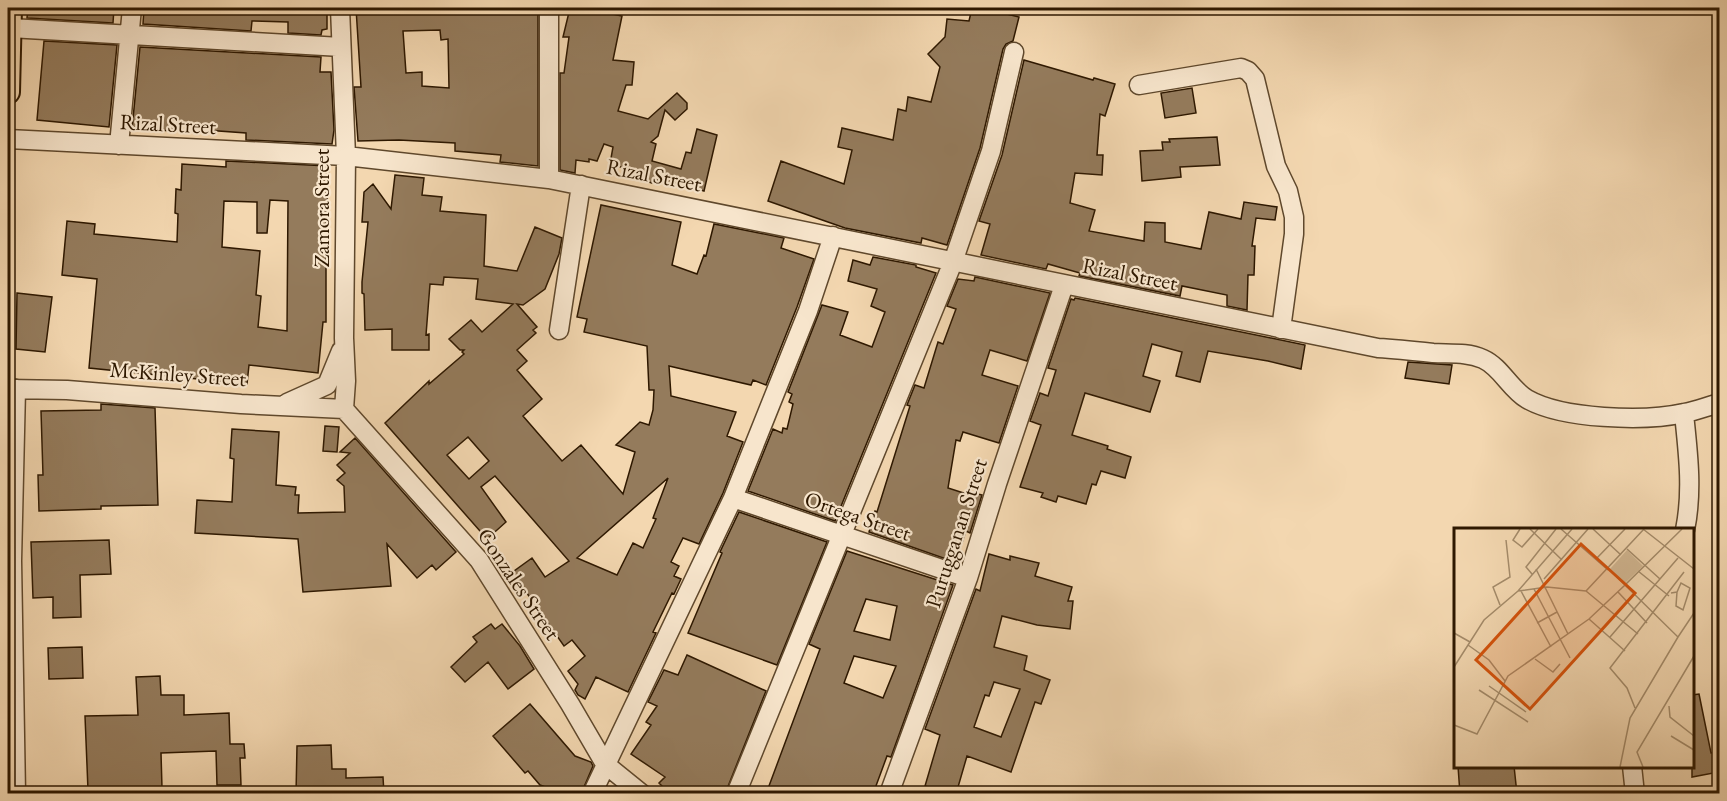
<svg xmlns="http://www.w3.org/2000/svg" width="1727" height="801" viewBox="0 0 1727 801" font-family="'EB Garamond',serif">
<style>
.building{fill:#947b5c;stroke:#2e1800;stroke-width:1.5;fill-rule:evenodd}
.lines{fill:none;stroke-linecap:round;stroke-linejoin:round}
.minor-casing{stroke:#5f482c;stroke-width:21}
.major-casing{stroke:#2e1800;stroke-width:26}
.minor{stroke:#f7e5cc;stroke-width:18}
.major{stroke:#f3d7b0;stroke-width:22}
.labels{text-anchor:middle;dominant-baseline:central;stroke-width:4.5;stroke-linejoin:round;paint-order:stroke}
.street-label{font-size:22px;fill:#2e1800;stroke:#f7e5cc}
.inset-road{fill:none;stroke:#a48b6a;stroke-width:1.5}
.view{fill:#d5520b;fill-opacity:0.15;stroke:#d5520b;stroke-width:3}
.inset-edge{fill:none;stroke:#2e1800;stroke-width:3}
</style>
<rect width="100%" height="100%" fill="#f3d7b0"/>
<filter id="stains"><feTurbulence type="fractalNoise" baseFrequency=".00333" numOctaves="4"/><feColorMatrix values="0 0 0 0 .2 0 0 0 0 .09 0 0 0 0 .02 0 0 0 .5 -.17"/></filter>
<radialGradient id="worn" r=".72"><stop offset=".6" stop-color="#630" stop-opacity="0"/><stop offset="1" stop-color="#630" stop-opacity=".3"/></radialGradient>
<path class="building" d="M28 8H114L113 23 27 18Z
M144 8H327V29L322 30 321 35 288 33V22L252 21 251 31 143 24Z
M356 8H538V166L500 162 501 155 455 151V143L399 140 358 141 354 87H361ZM440 30 441 40 448 39 449 88 422 86V72L406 73 403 31Z
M570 8H583L622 16 613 60 634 62 632 85H626L618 111 648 119 677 93 687 103V109L675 120 665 110 658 136 651 142 656 144 652 161 681 169 686 152 691 153 697 129 717 135 704 191 674 182 673 184 653 179 652 183 633 177 635 171 610 164 613 147 604 144 597 161 589 159V162L576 160 575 173 560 170V73H564L569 37H563Z
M972 8 989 11 990 10 1019 17 1013 41 1006 44 1003 49 980 148 947 245 922 238 921 243 845 228 768 201 781 161 844 184 852 150 838 147 842 128 893 140 898 109 906 111 908 97 931 102 940 67 928 54 945 37 947 19 969 21Z
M44 41 117 45 109 127 37 120Z
M140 47 321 57 320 72H331L334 130 332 144 246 140V133L205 130V124H175V131L132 129Z
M1024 60 1093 80 1094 78 1115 84 1105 116 1100 114 1097 155H1103L1102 175 1075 173 1070 203 1095 210 1089 231 1144 241 1145 222 1165 223V242L1201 249 1209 212 1241 219 1244 202 1277 207 1275 220 1256 218 1252 246H1255L1254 275H1248L1247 310 1227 306V295L1182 286 1180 296 1079 276 1080 273 1048 264 1046 269 981 255 990 224 979 221 1002 155Z
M1192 88 1196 113 1165 118 1161 93Z
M1217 137 1220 165 1180 167 1181 177 1142 181 1140 151 1163 150 1162 142H1170L1169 139Z
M226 161 329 166 327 204H326V322H323L318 373 249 365 247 384 89 368 97 279 62 275 67 221 95 224 94 234 177 242 178 214 175 213 176 189 181 190 182 164 226 167ZM270 200 288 201 287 331 258 327 261 296 256 295 260 251 222 247 224 201 257 202V233H267Z
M395 175 424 178 422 195 442 197 440 211 486 215 484 266 517 271 535 227 562 238 559 254 545 289 523 305 517 304 537 327 533 330 536 333 517 350 527 361 517 370 542 399 523 416 562 461 581 445 623 494 635 452 616 445 640 422 649 425 653 410 654 390H649L647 346 584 332 587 319 577 317 601 205 681 222 672 265 697 274 704 255 706 256 714 224 784 238 781 248 814 259 797 307 766 385 753 380 751 385 669 366 671 396 736 412 727 436 743 442 723 493 699 544 683 538 671 562 679 566 674 576 681 579 674 594 672 593 653 632 656 633 628 692 596 677 585 699 578 695 575 690 578 684 568 671 585 656 572 640 564 646 524 589 522 590 510 574 532 558 545 577 569 561 495 476 481 487 506 522 487 539 385 423 429 381V384L464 354 462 352 464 350H460L449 339 471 320 482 332 513 304 476 299 478 279 444 277 443 285 430 284 426 335 429 334V350H392V329L365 330 364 294 362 293V282L368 222H362L364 192 373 184 391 209ZM468 437 489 461 469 479 447 455ZM668 478 653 518 656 519 643 548 633 543 617 575 577 558Z
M873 257 916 265V267L936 273 835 521 748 491 773 429 782 433 783 428 787 429 793 404 789 402 792 394 788 392 822 305 848 312 840 335 872 347 885 312 871 306 877 289 848 281 853 260 870 265Z
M975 277 1050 293 1027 361 990 350 982 375 1018 386 999 443 963 432 960 441 956 440 948 488 973 496 974 493 982 495 970 533 966 531 962 543 955 541 949 560 869 532 875 511 877 512 910 406 907 405 915 385 924 388 938 342 943 344 956 309 947 306 958 279 974 281Z
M17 293 52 297 45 352 16 349Z
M1075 298 1305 345 1301 369 1268 361 1208 351 1200 382 1176 376 1182 352 1152 344 1143 376 1160 381 1150 412 1085 393 1072 435 1108 446 1107 449 1131 457 1125 478 1101 471 1096 485 1092 484 1086 504 1058 496 1056 502 1041 497 1043 493 1020 487 1041 425 1030 421 1040 393 1048 396 1056 370 1048 368 1071 299 1074 300Z
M1408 362 1452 365 1449 384 1405 378Z
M101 404 155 408 158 505 101 506V509L39 511 38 475H43L41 411 101 410Z
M325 426 339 427 337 452 323 451Z
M232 429 279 432 276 485 296 487 295 495H299L298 513 345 512 344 486 337 480 345 473 337 465 350 453 340 452 355 438 456 552 436 570 432 565 417 578 387 544 391 586 303 592 298 539 195 533 197 500 232 502 234 459 230 458Z
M739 512 827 542 777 665 688 633 722 553 720 552Z
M109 540 111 574 80 575 81 617 53 618V597L33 598 31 542Z
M847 551 953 585 891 757 887 756 873 794H766L820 649 809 644ZM866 599 897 606 890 640 854 631ZM854 656 896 666 883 698 844 683Z
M989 554 1010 560V556L1039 563 1035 576 1072 587 1068 601H1073L1070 629 1037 625 1002 616 994 647 1027 656 1024 670 1050 680 1041 704 1035 702 1011 772 967 756 956 794H950L925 786 940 735 925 729 976 589 980 591ZM994 682 1020 689 1001 737 974 727 985 695 989 696Z
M491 624 495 629 502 624 520 646 534 669 508 689 488 662 465 682 451 667 477 642 473 637Z
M82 647 83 678 49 679 48 648Z
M687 655 766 691 725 794H670L659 783 665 777 631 754 651 725 646 722 657 706 648 702 664 670 678 675Z
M160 676 161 695H184V715L229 713 230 744H244L245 758H240L241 785H217L216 751 161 753 162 788 88 790 85 716 138 715 136 677Z
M1699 694 1711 753 1719 752V772L1692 777V695Z
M530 704 575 756 591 762 593 766 581 794H564L540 785 528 771 525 773 493 736Z
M331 745 332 769H346V778L383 777 384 794H296L297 746Z
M1458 766H1514L1517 794H1460Z"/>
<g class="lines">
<g class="minor-casing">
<path id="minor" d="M340 8 346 156 344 338 346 381 344 409
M10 28 341 47
M1139 85 1241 68 1248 71 1255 79 1276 166 1288 191 1294 217V234L1281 329
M8 139 346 156 549 179 1378 348C1397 349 1415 351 1433 353 1450 354 1467 352 1483 359 1501 367 1510 389 1527 399 1562 419 1644 422 1684 413 1696 411 1708 406 1720 403
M119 145 132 8
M549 179V8
M559 330 581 185
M8 389 67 390 241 404 344 409
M287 403 327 385 341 351
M344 409 479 560 570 704 605 764 642 794
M1684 414C1688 452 1693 491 1685 530
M733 498 968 578
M1632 766 1635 794
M16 794 12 561 16 389
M592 794 733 498 808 311 833 236
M736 794 953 262 991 151 1014 52
M889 794 968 578 997 484 1064 285"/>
</g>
<g class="major-casing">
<path id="major" d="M8 92 10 8"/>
</g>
<use href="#minor" class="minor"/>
<use href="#major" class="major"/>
</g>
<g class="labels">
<g class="street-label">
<text transform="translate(168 124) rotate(3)">Rizal Street</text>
<text transform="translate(654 175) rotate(11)">Rizal Street</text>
<text transform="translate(321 208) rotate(-90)">Zamora Street</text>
<text transform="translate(1130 274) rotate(11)">Rizal Street</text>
<text transform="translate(178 374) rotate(4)">McKinley Street</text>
<text transform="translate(858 516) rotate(19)">Ortega Street</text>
<text transform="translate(956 533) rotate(-72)">Purugganan Street</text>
<text transform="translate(519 584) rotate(56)">Gonzales Street</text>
</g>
</g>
<g transform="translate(1454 528)">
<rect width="240" height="240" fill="#f3d7b0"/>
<path d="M173 22 189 38 171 55 156 41Z" fill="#d2b792"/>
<path class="inset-road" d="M66 1 59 12 68 19 84 1M76 1 108 32M107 1 154 42M139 1 167 27M189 1 240 41M173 21 206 51M142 31 171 1M82 41 114 106M184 43 215 68M78 46 72 39 102 1M90 51 134 1M80 61 116 130M64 63 93 59 132 63M67 63 97 119M132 63 190 1M132 63 184 106M164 64 193 95M217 65 223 64 227 55 236 60 229 82 222 78 223 64M46 77 39 59 56 49 52 12M135 91 171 123M83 95 103 84M0 105 16 114M156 109 224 30M224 109 240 85M14 117 35 132 51 153M81 131 99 144 106 136M0 139 30 92 64 63 118 1M35 158 72 184M25 162 74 194M215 178 216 189 240 208M181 180 173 160 156 140 230 44M0 197 23 206 54 148 135 91 171 57 155 41M217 208 240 222M166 239 176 190 224 109 171 57 228 1M189 239 183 224 240 128"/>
<path class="view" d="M127 16 181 65 76 181 22 132Z"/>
<rect width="240" height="240" class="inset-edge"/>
</g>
<rect width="1727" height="801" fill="none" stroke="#f3d7b0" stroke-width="30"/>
<rect x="9" y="9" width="1709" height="783" fill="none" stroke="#2e1800" stroke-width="3"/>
<rect x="15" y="15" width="1697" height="771" fill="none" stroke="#2e1800" stroke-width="1.5"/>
<rect width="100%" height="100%" filter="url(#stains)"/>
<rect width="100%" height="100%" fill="url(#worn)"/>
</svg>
